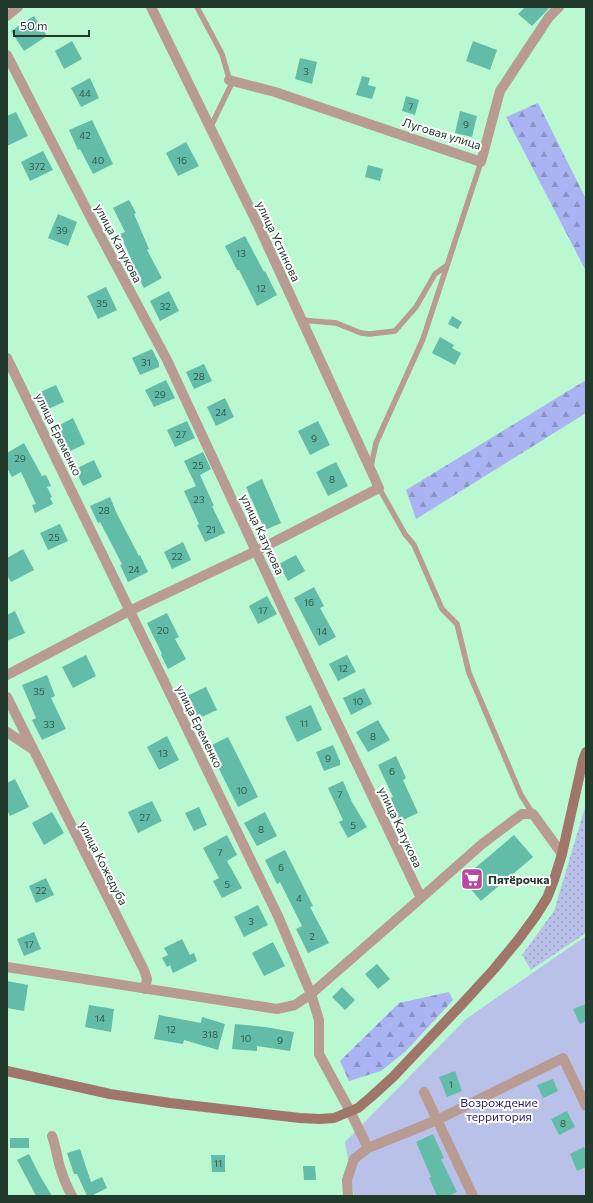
<svg xmlns="http://www.w3.org/2000/svg" width="593" height="1203" viewBox="0 0 593 1203" font-family="Commissioner,sans-serif">
<style>
.grass{fill:url(#grass-dots)}
.forest{fill:url(#forest-firs)}
.green{fill:#bac1e9}
.building{fill:#63bca8}
.lines{fill:none;stroke-linecap:round;stroke-linejoin:round}
.service{stroke:#b89b92;stroke-width:5.5}
.minor{stroke:#b89b92;stroke-width:10}
.secondary{stroke:#9f7669;stroke-width:10}
.labels{text-anchor:middle;dominant-baseline:central;stroke-width:4;stroke-linejoin:round;paint-order:stroke}
.number-label{font-size:10px;fill:#325a4b}
.street-label{font-size:12px;fill:#213a2c;stroke:#fff}
.poi-label{font-size:12px;font-weight:bold;fill:#213a2c;stroke:#fff;text-anchor:start}
.park-label{font-size:12px;fill:#211e66;stroke:#fff}
</style>
<defs>
<pattern id="grass-dots" width="8" height="8" patternUnits="userSpaceOnUse"><rect width="8" height="8" fill="#bac1e9"/><path d="M2 2h.1M6 6h.1" fill="none" stroke="#979ebd" stroke-width="1.8" stroke-linecap="round"/></pattern>
<pattern id="forest-firs" width="22" height="20" patternUnits="userSpaceOnUse"><rect width="22" height="20" fill="#aab4f3"/><path d="M5 1l3.5 6h-7zM16 11l3.5 6h-7z" fill="#8a93c5"/></pattern>
</defs>
<rect width="100%" height="100%" fill="#b9f8d1"/>
<path class="grass" d="M586 804V933L531 970 522 955 554 911Z"/>
<path class="forest" d="M538 103 586 199V271L506 117Z
M586 380V413L416 519 406 490Z
M449 992 453 1000 406 1051 381 1071 349 1081 340 1061 399 1003Z"/>
<path class="green" d="M586 936V1196H354L345 1142 466 1019Z"/>
<path class="building" d="M525 7H550L532 26 518 14Z
M34 16 47 36 24 51 11 31Z
M72 41 82 59 64 69 55 51Z
M473 41 497 50 490 70 466 61Z
M300 58 317 62 312 84 295 79Z
M362 76 370 78 368 85 376 87 372 99 356 95Z
M90 78 99 98 81 107 71 88Z
M406 96 419 100 415 115 402 111Z
M460 111 477 116 472 137 455 133Z
M16 112 28 136 7 146V116Z
M92 120 113 164 93 174 80 149 78 150 69 130Z
M186 142 199 166 178 176 166 153Z
M43 151 53 170 30 181 21 162Z
M368 165 383 169 380 181 365 177Z
M129 200 136 213 134 214 149 249 147 250 162 278 144 288 133 268H135L120 234 125 232 113 208Z
M58 214 77 222 68 246 48 238Z
M245 236 264 272 265 271 277 295 257 306 239 270H237L225 246Z
M106 287 117 310 98 319 87 296Z
M169 291 179 311 160 321 150 301Z
M452 316 462 322 458 329 448 324Z
M440 337 454 345 452 348 461 353 455 365 432 353Z
M152 349 159 363V367L140 375 132 358Z
M204 364 212 381 194 389 186 372Z
M166 380 175 398 154 407 145 390Z
M56 385 64 402 44 411 36 394Z
M225 398 234 417 216 426 207 407Z
M73 418 85 444 66 453 54 428Z
M187 421 195 438 175 447 167 430Z
M318 421 330 445 310 455 298 431Z
M24 443 42 476 46 475 51 486 47 487 52 497 50 498 53 504 35 513 32 505 36 504 21 472 12 477 7 468V453Z
M203 452 211 469 200 475 214 506H212L225 533 205 542 197 525 199 524 184 491 196 486 184 461Z
M94 460 102 477 83 486 75 469Z
M336 462 348 486 328 496 316 472Z
M262 479 281 523 265 530 246 487Z
M110 497 117 514 139 556 140 555 148 572 128 582 120 565 122 564 100 522 98 523 90 506Z
M60 524 68 541 48 550 40 533Z
M183 542 191 560 172 569 164 552Z
M23 549 34 570 11 582 7 575V558Z
M296 555 305 571 288 581 279 564Z
M314 587 324 606 320 608 336 637 319 646 294 598Z
M267 596 277 614 258 624 249 606Z
M15 611 25 633 7 641V615Z
M167 613 179 637 175 639 186 659 168 669 161 655 162 654 147 623Z
M86 655 96 676 73 688 62 667Z
M347 655 356 672 338 681 329 664Z
M47 675 55 696 51 698 66 729 42 740 32 720 36 718 22 685Z
M206 687 217 710 197 719 187 696Z
M364 688 372 704 351 715 343 698Z
M311 705 322 730 297 742 285 717Z
M378 720 390 740 368 752 356 732Z
M167 736 179 760 159 770 147 747Z
M228 737 258 797 238 807 208 747Z
M333 745 340 761V765L324 771 316 752Z
M396 756 406 778 403 780 418 813 399 822 389 798 393 797 378 765Z
M15 779 29 807 10 816 7 810V783Z
M343 781 352 802 367 827 348 838 339 822 343 820 328 788Z
M152 801 162 821 138 833 128 812Z
M199 807 207 825 194 831 185 813Z
M52 812 64 833 44 845 32 823Z
M265 812 277 836 257 846 244 823Z
M227 835 237 855 227 861 242 888 222 898 213 881 219 878 203 848Z
M514 835 533 857 481 901 462 879Z
M285 850 313 906 310 907 329 943 308 953 296 929 302 926 280 882 277 884 265 860Z
M46 878 54 895 36 903 29 886Z
M258 905 268 925 244 937 234 917Z
M34 932 41 949 24 956 17 939Z
M182 939 190 955 194 953 197 961 173 973 170 965 167 967 162 958 168 955 164 948Z
M273 942 285 966 264 976 252 953Z
M377 964 390 979 378 989 365 974Z
M7 981 28 985 24 1011 7 1008Z
M342 987 355 1000 345 1010 332 997Z
M586 1004V1021L580 1024 573 1009Z
M89 1005 114 1009 111 1032 85 1027Z
M159 1015 201 1023 202 1017 225 1024 218 1050 184 1040 183 1044 154 1039Z
M235 1024 265 1027 294 1032 290 1051 257 1046V1051L232 1049Z
M455 1071 462 1091 447 1097 439 1077Z
M553 1079 558 1091 543 1098 537 1085Z
M567 1111 575 1127 559 1135 551 1119Z
M433 1134 444 1158 441 1159 457 1192 448 1196H437L429 1178 431 1177 416 1142Z
M10 1138H29V1148H10Z
M584 1147 586 1152V1167L577 1171 570 1154Z
M80 1149 91 1182 102 1177 107 1188 91 1196H87L77 1174H74L67 1153Z
M29 1154 39 1174 52 1196H36L33 1190 17 1160Z
M211 1155H225V1172H212Z
M303 1166H315L316 1180H304Z"/>
<g class="lines">
<path class="service" d="M197 7 222 54 231 85 210 128
M301 320 336 323 361 333 370 334 395 331 416 307 435 274 446 266
M371 466 376 443 423 339 481 162
M379 488 405 534 414 545 442 609 457 624 469 673 521 795 533 814"/>
<path class="minor" d="M7 16 18 7
M7 55 92 220 167 360 283 609 421 898 311 994 295 1005 277 1009 7 967
M229 80 275 92 481 162 500 91 549 17 559 7
M7 358 278 916 311 994 319 1020V1054L350 1111 368 1148 437 1120 563 1058 586 1106
M7 675 129 611 256 551 379 488 259 227 151 7
M7 697 144 970 147 979 145 989
M7 732 31 748
M421 898 482 844 522 814H533L562 854
M424 1092 473 1196
M52 1136C56 1147 57 1157 60 1167 63 1177 67 1187 72 1196
M348 1196 347 1180 354 1159 368 1148"/>
<path class="secondary" d="M7 1071 110 1094 170 1103 300 1118 319 1119 334 1118 358 1108 371 1097 393 1077 464 1002 495 968 518 940 535 917 547 898 554 880 562 854 583 760 586 752"/>
</g>
<defs>
<g id="supermarket-square" transform="scale(1.15)"><rect x="-9" y="-9" width="18" height="18" rx="4" fill="#b946a0" stroke="#fff"/><path d="M-6-5.5h2.5l.6 2H6L4.5 2H-2.5L-4.4-4H-6ZM-1.5 3.2a1.3 1.3 0 1 0 .1 0ZM3 3.2a1.3 1.3 0 1 0 .1 0Z" fill="#fff"/></g>
</defs>
<g fill-rule="evenodd">
<use href="#supermarket-square" x="472" y="879"/>
</g>
<g class="labels">
<g class="number-label">
<text x="306" y="71">3</text>
<text x="85" y="93">44</text>
<text x="411" y="106">7</text>
<text x="466" y="124">9</text>
<text x="85" y="135">42</text>
<text x="98" y="160">40</text>
<text x="182" y="160">16</text>
<text x="37" y="166">372</text>
<text x="62" y="230">39</text>
<text x="241" y="253">13</text>
<text x="261" y="288">12</text>
<text x="102" y="303">35</text>
<text x="165" y="306">32</text>
<text x="146" y="362">31</text>
<text x="199" y="376">28</text>
<text x="160" y="394">29</text>
<text x="221" y="412">24</text>
<text x="181" y="434">27</text>
<text x="314" y="438">9</text>
<text x="20" y="458">29</text>
<text x="198" y="465">25</text>
<text x="332" y="479">8</text>
<text x="199" y="499">23</text>
<text x="104" y="510">28</text>
<text x="211" y="529">21</text>
<text x="54" y="537">25</text>
<text x="177" y="556">22</text>
<text x="134" y="569">24</text>
<text x="309" y="602">16</text>
<text x="263" y="610">17</text>
<text x="163" y="630">20</text>
<text x="322" y="631">14</text>
<text x="343" y="668">12</text>
<text x="39" y="691">35</text>
<text x="358" y="701">10</text>
<text x="304" y="723">11</text>
<text x="49" y="724">33</text>
<text x="373" y="736">8</text>
<text x="163" y="753">13</text>
<text x="328" y="758">9</text>
<text x="392" y="771">6</text>
<text x="242" y="790">10</text>
<text x="340" y="794">7</text>
<text x="145" y="817">27</text>
<text x="353" y="825">5</text>
<text x="261" y="829">8</text>
<text x="220" y="852">7</text>
<text x="281" y="867">6</text>
<text x="227" y="884">5</text>
<text x="41" y="890">22</text>
<text x="299" y="898">4</text>
<text x="251" y="921">3</text>
<text x="312" y="936">2</text>
<text x="29" y="944">17</text>
<text x="100" y="1018">14</text>
<text x="171" y="1029">12</text>
<text x="210" y="1034">318</text>
<text x="246" y="1038">10</text>
<text x="280" y="1040">9</text>
<text x="451" y="1084">1</text>
<text x="563" y="1123">8</text>
<text x="218" y="1163">11</text>
</g>
<g class="street-label">
<text transform="translate(442 133) rotate(17)">Луговая улица</text>
<text transform="translate(279 241) rotate(65)">улица Устинова</text>
<text transform="translate(119 243) rotate(62)">улица Катукова</text>
<text transform="translate(59 434) rotate(64)">улица Еременко</text>
<text transform="translate(263 534) rotate(65)">улица Катукова</text>
<text transform="translate(200 726) rotate(64)">улица Еременко</text>
<text transform="translate(401 827) rotate(65)">улица Катукова</text>
<text transform="translate(104 863) rotate(63)">улица Кожедуба</text>
</g>
<g class="poi-label">
<text x="488" y="879">Пятёрочка</text>
</g>
<g class="park-label">
<text x="499" y="1102">Возрождение<tspan x="499" dy="14">территория</tspan></text>
</g>
</g>
<rect width="593" height="1203" fill="none" stroke="#213a2c" stroke-width="16"/>
<path d="M14 30v6h75v-6" fill="none" stroke="#213a2c" stroke-width="2"/>
<text x="20" y="30" font-size="12" fill="#213a2c" stroke="#ffffff" stroke-width="3" paint-order="stroke">50 m</text>
</svg>
